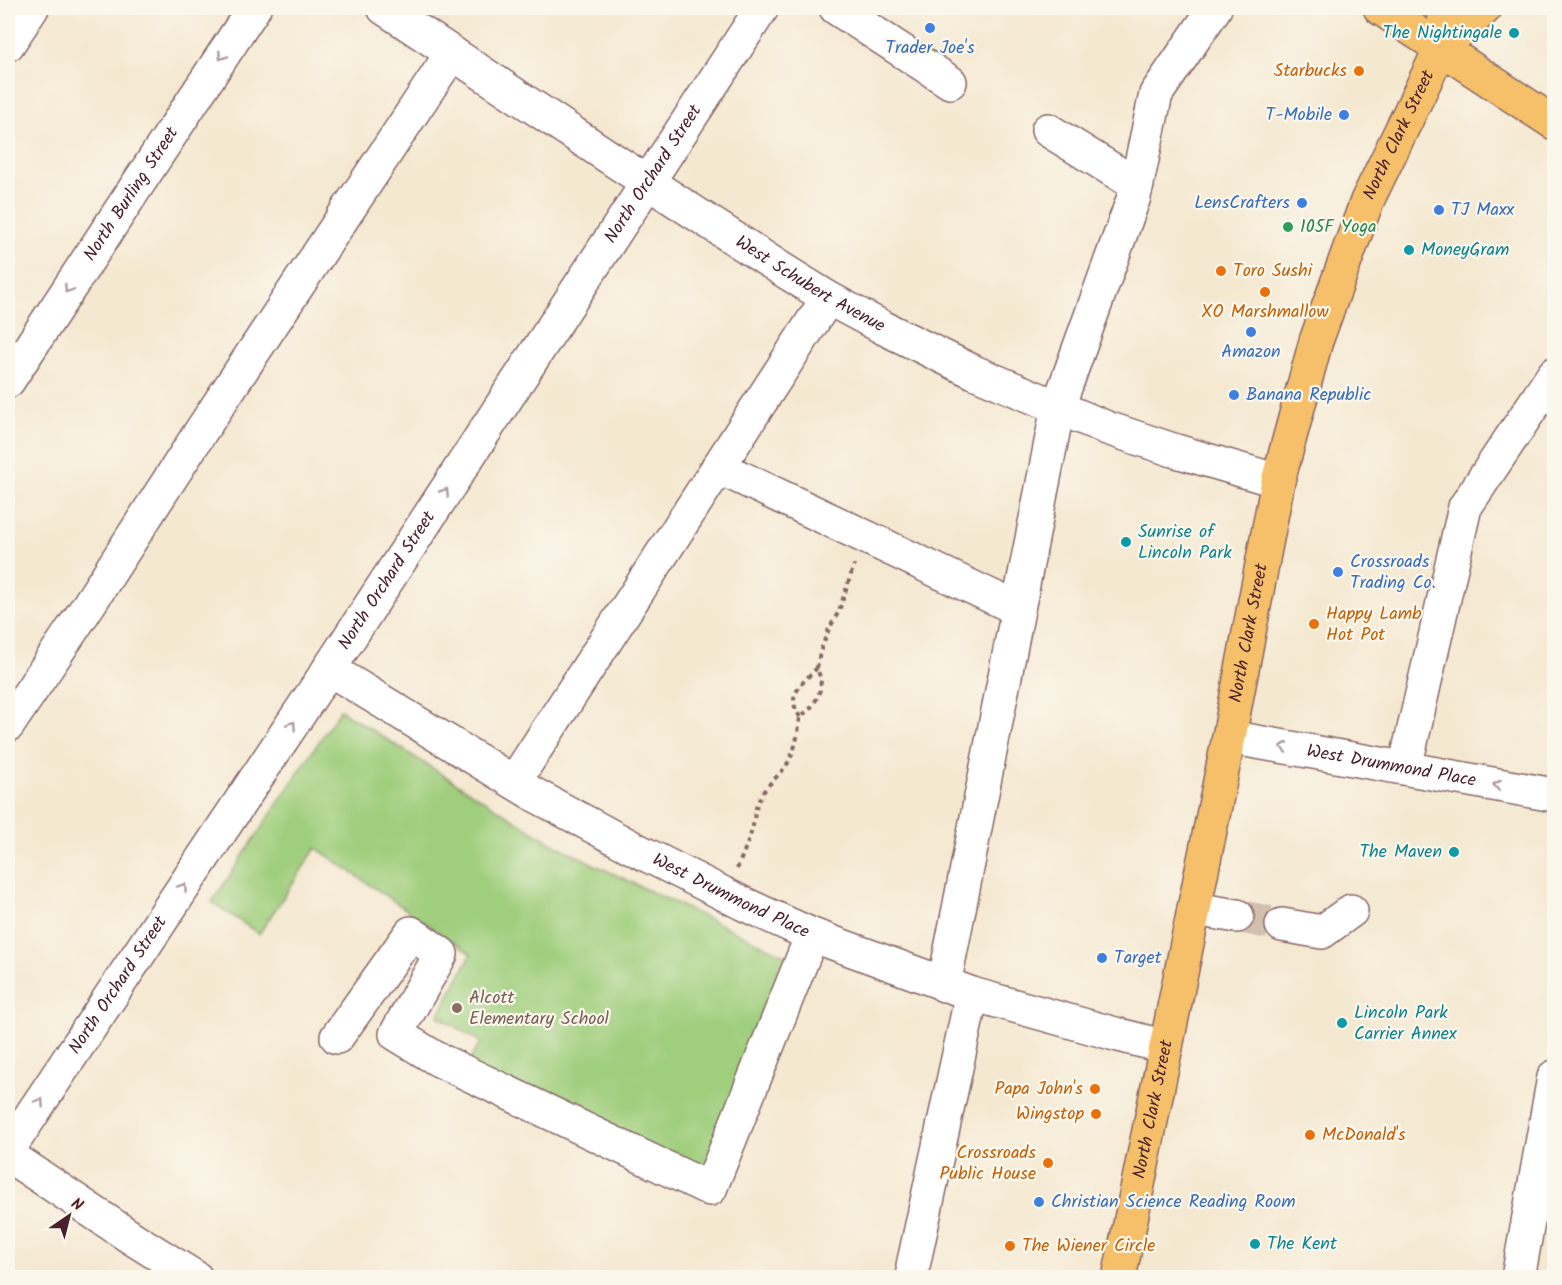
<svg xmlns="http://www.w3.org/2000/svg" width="1562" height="1285" viewBox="0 0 1562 1285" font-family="Kalam,sans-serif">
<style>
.green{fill:#9fce7c;stroke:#747654;stroke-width:1.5}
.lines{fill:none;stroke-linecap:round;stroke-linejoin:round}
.minor-tunnel{stroke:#d2c0af;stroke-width:33;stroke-dasharray:33 16;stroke-linecap:butt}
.minor-casing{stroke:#866565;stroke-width:36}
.major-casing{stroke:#866565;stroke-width:36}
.path{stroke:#866565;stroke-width:4;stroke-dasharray:4.5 4.5;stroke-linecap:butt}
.minor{stroke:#fff;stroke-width:33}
.major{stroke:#f6c06b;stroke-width:33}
.oneway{stroke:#ae9aa0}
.shop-dot{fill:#3f7fe0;stroke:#fbf7ec;stroke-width:2}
.culture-dot{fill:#0f9aa8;stroke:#fbf7ec;stroke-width:2}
.food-dot{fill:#e8710a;stroke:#fbf7ec;stroke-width:2}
.leisure-dot{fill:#2e9e5b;stroke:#fbf7ec;stroke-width:2}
.education-dot{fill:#8d6e63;stroke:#fbf7ec;stroke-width:2}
.labels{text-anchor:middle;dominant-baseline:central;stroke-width:4.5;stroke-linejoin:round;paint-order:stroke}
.culture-label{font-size:18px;fill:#0d838f;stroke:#fbf7ec;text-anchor:start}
.shop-label{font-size:18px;fill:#366cbe;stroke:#fbf7ec;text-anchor:start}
.food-label{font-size:18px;fill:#c56008;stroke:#fbf7ec;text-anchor:end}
.street-label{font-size:18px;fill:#4a1f2b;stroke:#fbf7ec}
.leisure-label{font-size:18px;fill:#27864d;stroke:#fbf7ec;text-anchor:start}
.education-label{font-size:18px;fill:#785e54;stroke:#fbf7ec;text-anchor:start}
</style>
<rect width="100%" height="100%" fill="#fbf7ec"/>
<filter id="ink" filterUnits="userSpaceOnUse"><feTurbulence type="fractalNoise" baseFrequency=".0167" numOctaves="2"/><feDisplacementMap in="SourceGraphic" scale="12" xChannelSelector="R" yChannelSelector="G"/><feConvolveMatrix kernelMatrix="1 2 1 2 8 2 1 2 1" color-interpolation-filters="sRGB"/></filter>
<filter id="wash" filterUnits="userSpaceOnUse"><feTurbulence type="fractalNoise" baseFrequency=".008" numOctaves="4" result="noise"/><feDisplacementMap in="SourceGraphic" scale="24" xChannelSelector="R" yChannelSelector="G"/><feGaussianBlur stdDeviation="1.35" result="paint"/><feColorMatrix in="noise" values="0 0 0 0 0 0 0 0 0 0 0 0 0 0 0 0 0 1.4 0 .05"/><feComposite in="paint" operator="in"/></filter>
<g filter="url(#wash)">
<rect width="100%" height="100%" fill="#f4e8d0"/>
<path class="green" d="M340 710 550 842 595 865 791 958 704 1173 462 1071 481 1042 438 1016 471 954 316 848 259 934 212 902Z"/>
</g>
<g filter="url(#ink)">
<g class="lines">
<path class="minor-tunnel" d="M1237 916 1282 925"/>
<g class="minor-casing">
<g id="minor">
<path id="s1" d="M384 8 621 165 783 270 828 298 884 328 974 372 1107 428 1173 450 1278 481"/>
<path d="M836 8 950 82"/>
<path d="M8 44 32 8"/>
<path d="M1048 130 1137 185"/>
<path id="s2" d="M8 381 254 8"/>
<path d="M718 467 1018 609"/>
<path id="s3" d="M329 669 535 795 637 850 744 904 812 935 972 994 1115 1034 1166 1047"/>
<path d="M8 725 84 612 201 431 452 53"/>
<path id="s4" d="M1229 737 1554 795"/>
<path d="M1405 768 1465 507 1554 374"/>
<path d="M514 782 828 298"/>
<path d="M1194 909 1237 916"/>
<path d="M1282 925 1322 932 1351 911"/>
<path d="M944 985 1058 407 1134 197 1156 94 1215 8"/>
<path d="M337 1037 411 933 441 954 396 1034 437 1059 710 1189 812 935"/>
<path id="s5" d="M8 1150 329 669 762 8"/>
<path d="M8 1155 132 1238 196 1278"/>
<path d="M913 1266 972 994"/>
<path d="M1518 1278 1554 1077"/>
</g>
</g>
<g class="major-casing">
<g id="major">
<path d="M1380 8 1554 123"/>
<path d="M1441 48 1485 8"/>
<path id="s6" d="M1119 1278 1229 737 1278 481 1316 341 1367 201 1441 48 1446 8"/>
</g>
</g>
<path class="path" d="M800 717C797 712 793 705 794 699 796 687 809 676 817 668
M737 869C742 856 748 843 752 830 755 819 754 808 760 798 765 787 775 779 783 770 795 755 798 735 800 717L810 709 816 700 820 690 821 680 817 668 820 652 828 631 839 611 854 565"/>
<use href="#minor" class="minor"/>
<use href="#major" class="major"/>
</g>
<defs><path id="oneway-chevron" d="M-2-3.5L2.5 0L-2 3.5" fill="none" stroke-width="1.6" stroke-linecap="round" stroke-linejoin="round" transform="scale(1.5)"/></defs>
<g class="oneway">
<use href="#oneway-chevron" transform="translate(222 56) rotate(123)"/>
<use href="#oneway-chevron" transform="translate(68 289) rotate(123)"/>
<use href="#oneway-chevron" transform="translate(445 492) rotate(-57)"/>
<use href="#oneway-chevron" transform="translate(292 725) rotate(-56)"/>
<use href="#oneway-chevron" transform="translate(1284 747) rotate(-170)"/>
<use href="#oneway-chevron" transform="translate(1497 785) rotate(-170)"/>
<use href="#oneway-chevron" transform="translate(183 887) rotate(-56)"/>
<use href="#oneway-chevron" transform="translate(40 1102) rotate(-56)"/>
</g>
</g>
<g class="shop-dot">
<circle cx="930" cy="28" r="6"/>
<circle cx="1344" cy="115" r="6"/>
<circle cx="1302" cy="203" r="6"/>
<circle cx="1439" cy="210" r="6"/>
<circle cx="1251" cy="332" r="6"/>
<circle cx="1234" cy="395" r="6"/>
<circle cx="1338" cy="572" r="6"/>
<circle cx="1102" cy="958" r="6"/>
<circle cx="1039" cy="1202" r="6"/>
</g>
<g class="culture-dot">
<circle cx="1514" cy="33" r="6"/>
<circle cx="1409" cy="250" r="6"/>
<circle cx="1126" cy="542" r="6"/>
<circle cx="1454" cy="852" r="6"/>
<circle cx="1342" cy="1023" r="6"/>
<circle cx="1255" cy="1244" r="6"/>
</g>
<g class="food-dot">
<circle cx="1359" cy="71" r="6"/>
<circle cx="1221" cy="271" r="6"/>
<circle cx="1265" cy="292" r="6"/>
<circle cx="1314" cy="624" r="6"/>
<circle cx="1095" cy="1089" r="6"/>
<circle cx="1096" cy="1114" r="6"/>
<circle cx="1310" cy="1135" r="6"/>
<circle cx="1048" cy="1163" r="6"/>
<circle cx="1010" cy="1246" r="6"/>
</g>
<circle class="leisure-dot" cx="1288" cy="227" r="6"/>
<circle class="education-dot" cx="457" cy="1008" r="6"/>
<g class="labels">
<g class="culture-label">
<text x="1502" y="33" text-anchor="end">The Nightingale</text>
<text x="1421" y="250">MoneyGram</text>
<text x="1138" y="532">Sunrise of<tspan x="1138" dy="21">Lincoln Park</tspan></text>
<text x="1442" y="852" text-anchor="end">The Maven</text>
<text x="1354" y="1013">Lincoln Park<tspan x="1354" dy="21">Carrier Annex</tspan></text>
<text x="1267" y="1244">The Kent</text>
</g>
<g class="shop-label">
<text x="930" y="48" text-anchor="middle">Trader Joe's</text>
<text x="1332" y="115" text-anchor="end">T-Mobile</text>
<text x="1290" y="203" text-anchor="end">LensCrafters</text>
<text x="1451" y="210">TJ Maxx</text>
<text x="1251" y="352" text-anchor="middle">Amazon</text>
<text x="1246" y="395">Banana Republic</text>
<text x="1350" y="562">Crossroads<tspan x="1350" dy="21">Trading Co.</tspan></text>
<text x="1114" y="958">Target</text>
<text x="1051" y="1202">Christian Science Reading Room</text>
</g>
<g class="food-label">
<text x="1347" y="71">Starbucks</text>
<text x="1233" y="271" text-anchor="start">Toro Sushi</text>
<text x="1265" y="312" text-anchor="middle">XO Marshmallow</text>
<text x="1326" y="614" text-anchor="start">Happy Lamb<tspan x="1326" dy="21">Hot Pot</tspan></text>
<text x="1083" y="1089">Papa John's</text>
<text x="1084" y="1114">Wingstop</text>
<text x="1322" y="1135" text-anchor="start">McDonald's</text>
<text x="1036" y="1153">Crossroads<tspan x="1036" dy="21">Public House</tspan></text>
<text x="1022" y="1246" text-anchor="start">The Wiener Circle</text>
</g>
<g class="street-label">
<text stroke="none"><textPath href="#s6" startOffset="1180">North Clark Street</textPath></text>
<text stroke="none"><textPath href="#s5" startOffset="1170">North Orchard Street</textPath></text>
<text stroke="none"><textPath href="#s2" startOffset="224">North Burling Street</textPath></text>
<text stroke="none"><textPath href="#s1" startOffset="508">West Schubert Avenue</textPath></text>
<text stroke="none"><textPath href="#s5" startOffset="684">North Orchard Street</textPath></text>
<text stroke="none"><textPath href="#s6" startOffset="658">North Clark Street</textPath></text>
<text stroke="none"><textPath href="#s4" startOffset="165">West Drummond Place</textPath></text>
<text stroke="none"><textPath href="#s3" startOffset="462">West Drummond Place</textPath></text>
<text stroke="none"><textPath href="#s5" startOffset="198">North Orchard Street</textPath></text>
<text stroke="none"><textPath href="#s6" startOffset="172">North Clark Street</textPath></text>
</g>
<g class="leisure-label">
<text x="1300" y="227">105F Yoga</text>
</g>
<g class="education-label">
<text x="469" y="998">Alcott<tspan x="469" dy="21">Elementary School</tspan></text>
</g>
</g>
<rect width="1562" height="1285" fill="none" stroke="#fbf7ec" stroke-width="30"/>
<g transform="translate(69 1216) rotate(35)" stroke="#fbf7ec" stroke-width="4.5" paint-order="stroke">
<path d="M0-4.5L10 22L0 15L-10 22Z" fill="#4a1f2b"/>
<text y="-9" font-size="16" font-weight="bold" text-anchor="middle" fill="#4a1f2b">N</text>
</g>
</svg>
